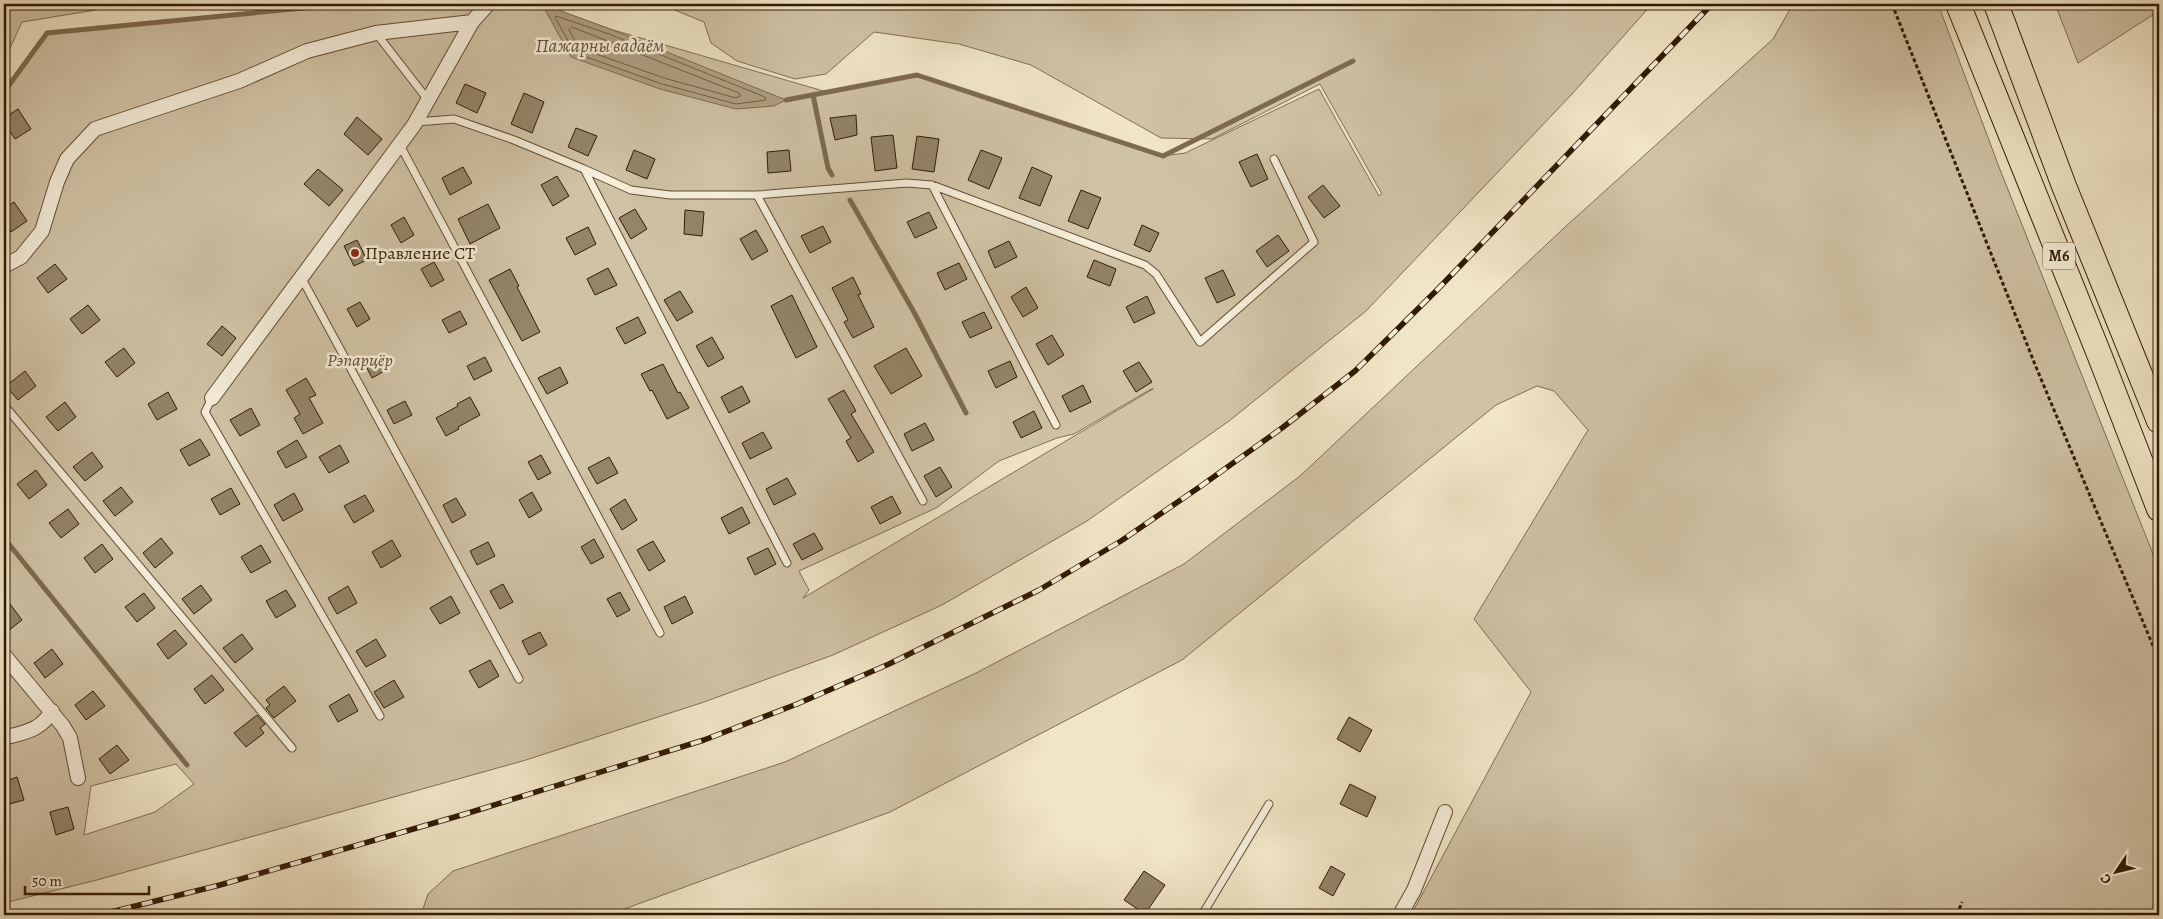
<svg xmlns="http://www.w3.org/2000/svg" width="2163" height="919" viewBox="0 0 2163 919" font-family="Alegreya,serif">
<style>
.green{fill:#d0c2a5;stroke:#806e54;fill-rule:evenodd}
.water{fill:#afa083;stroke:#7d6a4f}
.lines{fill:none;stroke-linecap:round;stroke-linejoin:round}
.shore{stroke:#705d42;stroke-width:1}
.stream{stroke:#7d6a4f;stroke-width:5}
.building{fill:#948468;stroke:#311a02}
.lane-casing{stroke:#614d33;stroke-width:9}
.street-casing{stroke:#614d33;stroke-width:16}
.highway-casing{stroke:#311a02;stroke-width:26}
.path{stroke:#311a02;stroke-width:3;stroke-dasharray:4 2.5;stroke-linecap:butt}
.lane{stroke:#f5eeda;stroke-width:7}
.street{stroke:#f5eeda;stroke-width:14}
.highway{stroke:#f0e5c6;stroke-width:24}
.rail-casing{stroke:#311a02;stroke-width:5.5}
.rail{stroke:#f5eeda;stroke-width:4;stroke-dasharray:11;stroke-linecap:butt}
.poi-dot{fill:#8f2418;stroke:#f5eeda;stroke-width:2}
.labels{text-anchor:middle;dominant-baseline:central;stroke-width:5;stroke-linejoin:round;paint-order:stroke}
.shield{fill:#f5eeda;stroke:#6c5a43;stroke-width:1}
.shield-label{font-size:16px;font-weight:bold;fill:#311a02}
.poi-label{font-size:18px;fill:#311a02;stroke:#f5eeda;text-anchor:start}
.park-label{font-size:18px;font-style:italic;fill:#614c33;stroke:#f5eeda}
.water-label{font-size:19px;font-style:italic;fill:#635036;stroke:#f5eeda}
</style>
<rect width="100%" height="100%" fill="#f0e5c6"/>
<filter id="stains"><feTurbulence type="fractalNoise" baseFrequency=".004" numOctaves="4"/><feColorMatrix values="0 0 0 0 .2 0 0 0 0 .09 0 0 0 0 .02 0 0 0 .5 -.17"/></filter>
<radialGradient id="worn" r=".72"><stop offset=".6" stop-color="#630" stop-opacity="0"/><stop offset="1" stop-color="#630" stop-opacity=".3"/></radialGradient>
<path class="green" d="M4 4H132L22 22 4 61Z
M345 4H540L610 29 827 92 917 75 1163 156 1185 153 1319 89 1379 196 1382 194 1320 84 1212 139 1161 138 1031 65 959 44 874 32 826 74 795 79 737 61 711 43 704 22 660 4H1652L1572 94 1366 311 1229 421 1087 521 942 605 833 655 704 702 526 760 97 880 4 903V92L47 33ZM1153 388V389L803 598 809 590 799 571 936 508 999 461 1057 438 1074 434ZM176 764 194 784 155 812 84 835 91 786Z
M1793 4H1938L1999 167 2159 569V915H1411L1531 692 1474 619 1588 430 1554 391 1537 386 1496 405 1182 660 890 812 608 915H421L428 894 453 871 785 762 976 673 1184 564 1300 476 1564 228 1773 39Z
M2055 4H2159V11L2078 63Z"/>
<path class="water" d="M542 4 610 29 786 100 774 106 736 109 660 89 571 57Z"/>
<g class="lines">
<path class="shore" d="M556 16 609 34 765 97 766 100 736 104 662 84 575 53 556 19Z
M572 27 739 93 740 96 736 98 664 78 579 48 569 30Z"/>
<path class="stream" d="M4 92 47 33 345 4
M813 95 828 168 832 175
M786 100 917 75 1163 156 1353 61
M850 200 915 314 966 413
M4 538 187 765"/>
</g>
<path class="building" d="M465 84 486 93 477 113 456 103Z
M524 93 544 102 532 133 511 124Z
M18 109 31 129 15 139 4 122V118Z
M856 115 857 135 835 140 830 118Z
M357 117 382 139 368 155 344 134Z
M576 128 597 136 588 156 568 147Z
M893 135 897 168 875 171 871 137Z
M917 136 939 139 934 172 912 169Z
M634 150 655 159 647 179 626 170Z
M789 150 791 171 768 173 767 152Z
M981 150 1002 158 989 189 968 180Z
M1257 154 1268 179 1251 187 1239 162Z
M463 167 472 183 450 195 442 178Z
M1032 167 1052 176 1040 206 1019 198Z
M318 169 343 190 329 206 304 184Z
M557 176 569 196 553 206 541 185Z
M1323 185 1340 206 1324 218 1308 197Z
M1081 190 1101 198 1088 229 1068 221Z
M14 202 27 221 11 232 4 220V209Z
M488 204 500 228 470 244 458 219Z
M635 209 647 229 631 239 619 218Z
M685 210 704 212 702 236 684 234Z
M929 212 937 228 915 238 907 222Z
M404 217 414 235 401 243 391 225Z
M1142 225 1159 233 1150 252 1134 245Z
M823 226 831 242 810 253 801 236Z
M588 227 596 244 575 255 566 238Z
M756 230 768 251 752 260 740 239Z
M1278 235 1289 251 1267 267 1256 251Z
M357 240 367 260 354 266 344 246Z
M1009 241 1017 257 995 268 988 251Z
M1094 260 1116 269 1110 286 1087 277Z
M434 262 444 280 431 287 421 269Z
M959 263 967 279 945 290 937 273Z
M55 264 67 279 48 293 37 278Z
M608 268 617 285 595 295 587 279Z
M510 269 519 286 517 287 540 332 522 341 489 280Z
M1223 270 1235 295 1217 303 1205 278Z
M853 277 861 294 858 295 874 327 853 338 844 322 848 320 832 288Z
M1026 287 1038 308 1023 317 1011 297Z
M680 291 693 312 677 321 664 300Z
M792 295 817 347 796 358 771 306Z
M1147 296 1155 313 1134 323 1126 307Z
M360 302 370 319 357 327 347 309Z
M88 305 100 320 82 334 70 319Z
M460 311 467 324 449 333 442 320Z
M984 312 992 328 970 338 962 322Z
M638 317 646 333 625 344 616 328Z
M222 326 236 338 222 356 207 344Z
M1052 335 1064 355 1048 365 1036 344Z
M712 337 724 358 708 367 696 346Z
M124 348 135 363 117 377 105 362Z
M906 348 922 376 891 394 874 366Z
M383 355 390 368 372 378 365 364Z
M485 357 492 371 474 380 467 366Z
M1010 361 1017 377 996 388 988 371Z
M1139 362 1152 382 1136 392 1123 371Z
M663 364 678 393 680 392 689 408 667 419 652 390 650 391 641 374Z
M560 367 568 383 547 394 538 378Z
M25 371 36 386 18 400 6 386Z
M306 378 316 395 309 398 323 423 303 434 294 418 300 414 286 390Z
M1083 385 1091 402 1070 412 1062 396Z
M742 386 750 402 729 413 721 397Z
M844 390 856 411 851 414 874 452 858 462 846 441 851 438 828 399Z
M168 392 177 409 157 420 148 404Z
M470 397 480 415 458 427 459 429 446 436 436 418 458 406 457 404Z
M405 401 412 415 394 424 387 410Z
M65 402 76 417 58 431 46 417Z
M251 408 260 425 240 436 230 420Z
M1034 411 1042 428 1021 438 1013 422Z
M925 423 934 440 912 451 904 434Z
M763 432 772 448 750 459 742 443Z
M200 439 210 455 189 466 180 450Z
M297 440 307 457 286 468 277 452Z
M340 445 349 462 329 473 319 457Z
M92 452 103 467 85 481 73 467Z
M541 455 551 473 538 480 528 462Z
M609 457 618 473 597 484 588 468Z
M940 467 952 487 936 497 924 476Z
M36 470 47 485 29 499 17 484Z
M787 478 796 494 774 505 766 489Z
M121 487 133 502 115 516 103 501Z
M231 488 240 504 220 515 211 499Z
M532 492 542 510 529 518 519 500Z
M294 493 303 510 283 521 274 505Z
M365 495 374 511 354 523 344 506Z
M892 496 901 513 880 524 871 507Z
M456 498 466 515 452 523 443 505Z
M625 499 637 520 622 530 610 509Z
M742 507 750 523 729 534 721 518Z
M68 509 79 524 61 538 49 523Z
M814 533 823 549 802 560 793 544Z
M161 538 173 553 155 568 143 553Z
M594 539 604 557 591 564 581 547Z
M392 540 401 556 381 568 372 552Z
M653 541 665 561 649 571 637 550Z
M488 542 495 556 477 565 470 551Z
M102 544 113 559 95 573 84 558Z
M261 545 271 562 251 573 241 557Z
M768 548 776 564 755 575 747 558Z
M503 584 513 602 500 609 490 591Z
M201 585 212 600 194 614 182 599Z
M348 586 357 603 337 614 328 598Z
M286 590 296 606 276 618 266 601Z
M620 592 630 610 617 617 607 599Z
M144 593 155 608 137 622 125 607Z
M4 596 22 620 4 634Z
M451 596 460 613 440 624 430 608Z
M685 596 693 613 672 624 664 607Z
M175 630 187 644 168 659 157 644Z
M540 632 547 645 529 655 522 641Z
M242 634 253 649 235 663 223 648Z
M376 639 386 656 366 667 356 651Z
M52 649 63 664 45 678 34 663Z
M490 660 499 676 479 688 469 671Z
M212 675 224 690 205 704 194 689Z
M394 680 404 697 384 708 374 692Z
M284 686 296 701 274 718 266 708 270 705 266 700Z
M93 691 105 706 86 720 75 705Z
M349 694 358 711 338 722 329 706Z
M257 715 265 724 260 728 264 733 246 747 234 733Z
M1349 717 1372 730 1360 752 1337 739Z
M117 745 129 760 110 774 99 759Z
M17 777 24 800 6 805 4 797V782Z
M1350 784 1376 797 1367 817 1340 804Z
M68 807 74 829 56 835 50 812Z
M1331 866 1345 874 1333 896 1319 888Z
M1144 871 1165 885 1145 914 1124 900Z"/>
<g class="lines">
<g class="lane-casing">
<path id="lane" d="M376 33 428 100
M416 122 454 119 514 140 584 169 787 563
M400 145 660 633
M584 169 631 190 670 195H757L923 501
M932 185 1145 265 1156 274 1200 342 1314 242 1274 159
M757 195 907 183 932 185 1056 425
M301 277 519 679
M212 398 205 412 380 716
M4 405 292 748
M1202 915 1269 804"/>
</g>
<g class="street-casing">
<path id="street" d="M4 266 21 257 42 231 57 182 67 159 95 129 239 81 307 51 376 33 472 22
M212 398 414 125 472 22 488 4
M4 655 63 726 70 738 78 778
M4 738C25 732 40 731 52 711
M1400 915 1414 890 1445 812"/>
</g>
<g class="highway-casing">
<path id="highway" d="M1958 4 2099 354 2159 509
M1996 4 2064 186 2159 421"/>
</g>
<path class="path" d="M1892 4 2036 367 2159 660
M1957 915 1962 902"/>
<use href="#lane" class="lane"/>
<use href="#street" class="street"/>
<use href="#highway" class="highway"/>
<g class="rail-casing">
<path id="rail" d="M99 915 220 885 465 814 704 740 797 704 889 664 1039 590 1121 541 1201 486 1282 428 1355 371 1436 291 1712 4"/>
</g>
<use href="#rail" class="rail"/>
</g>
<circle class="poi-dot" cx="355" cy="253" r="5"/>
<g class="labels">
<rect class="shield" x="2043" y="242.5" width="32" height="27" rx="4"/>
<g class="shield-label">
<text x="2059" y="256">М6</text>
</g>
<g class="poi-label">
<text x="365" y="253">Правление СТ</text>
</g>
<g class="park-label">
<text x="360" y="360">Рэпарцёр</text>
</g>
<g class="water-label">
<text x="600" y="46">Пажарны вадаём</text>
</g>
</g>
<rect width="2163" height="919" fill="none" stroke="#f0e5c6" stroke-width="20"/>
<rect x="5" y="5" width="2153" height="909" fill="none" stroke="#311a02" stroke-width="2.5"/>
<rect x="10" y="10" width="2143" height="899" fill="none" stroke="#311a02"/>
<g transform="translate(2116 872) rotate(235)" stroke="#f5eeda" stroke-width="4" paint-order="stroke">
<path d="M0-4L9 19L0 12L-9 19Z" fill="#311a02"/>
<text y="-8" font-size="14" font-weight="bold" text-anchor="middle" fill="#311a02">С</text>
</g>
<path d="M25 886v8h124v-8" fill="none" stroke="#311a02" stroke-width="2.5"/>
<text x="32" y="886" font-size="15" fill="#311a02" stroke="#f5eeda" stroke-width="4" paint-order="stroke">50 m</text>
<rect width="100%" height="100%" filter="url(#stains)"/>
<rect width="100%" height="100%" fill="url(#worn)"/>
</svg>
